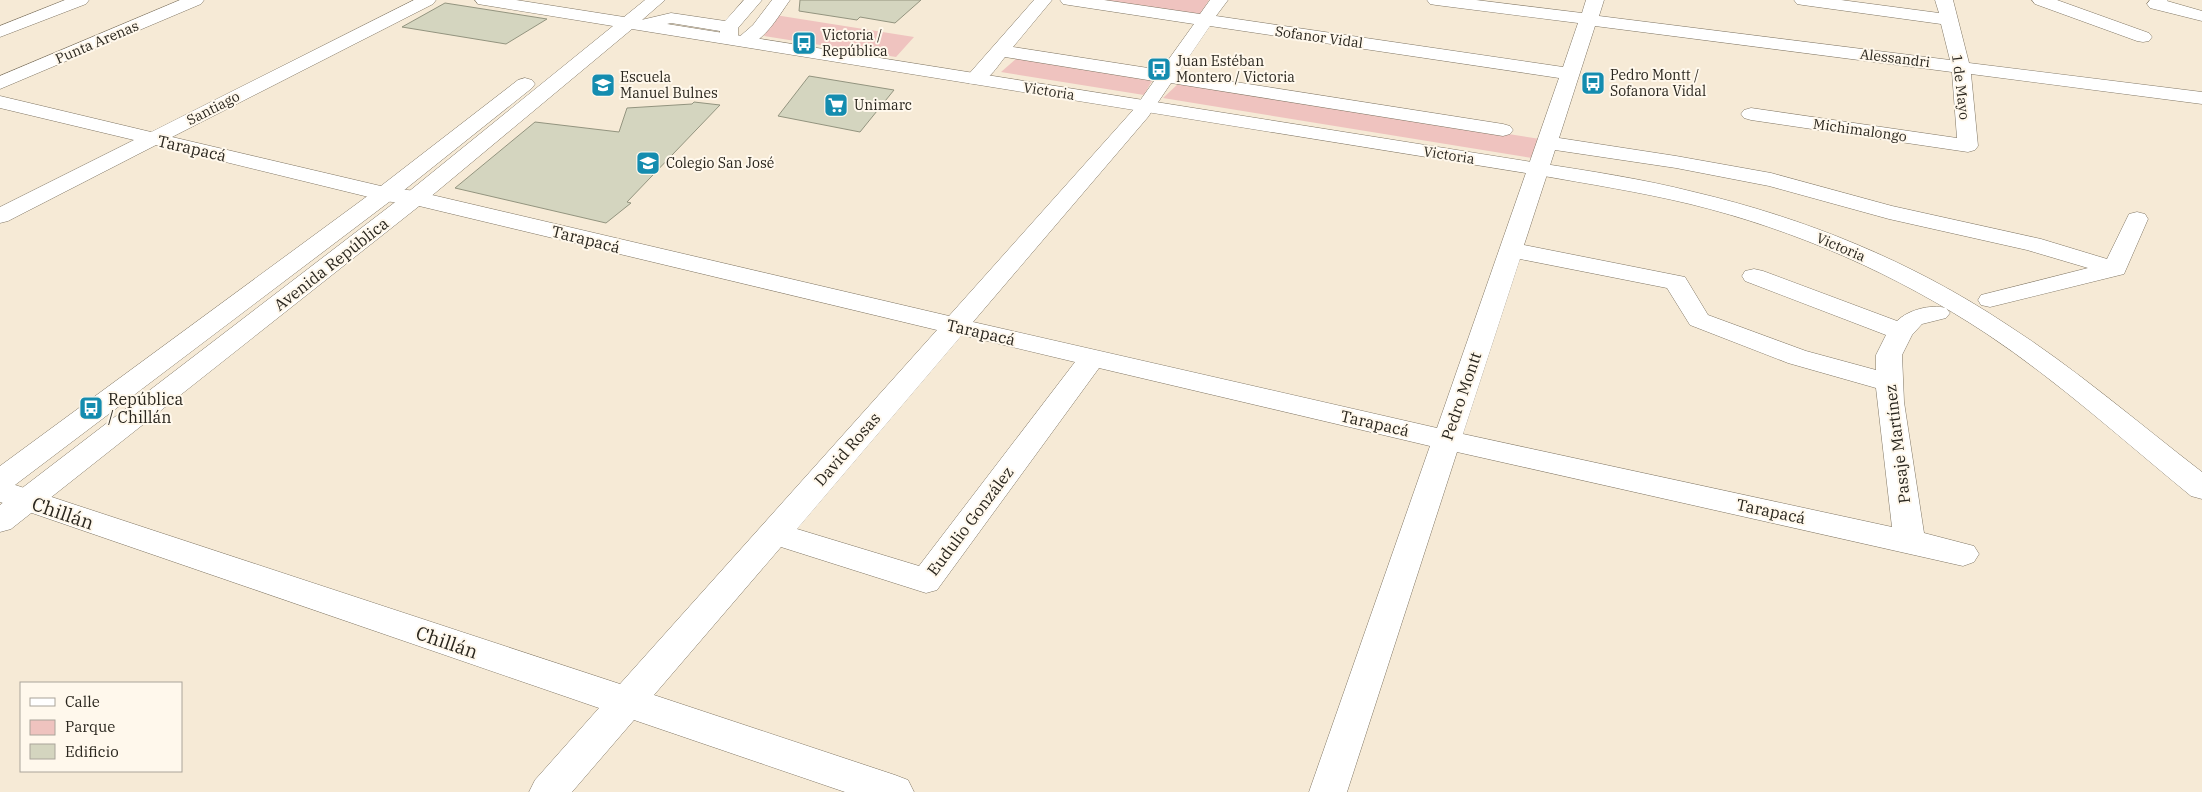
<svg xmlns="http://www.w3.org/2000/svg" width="2202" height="792" viewBox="0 0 2202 792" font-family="'IBM Plex Serif',serif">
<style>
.green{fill:#efc3bf}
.building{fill:#d4d5bf;stroke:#93947f}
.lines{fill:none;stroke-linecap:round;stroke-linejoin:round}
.minor-casing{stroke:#807664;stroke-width:1}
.major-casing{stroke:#807664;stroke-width:1}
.minor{fill:#fff;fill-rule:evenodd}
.major{fill:#fff;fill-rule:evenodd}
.labels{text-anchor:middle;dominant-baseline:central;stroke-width:4;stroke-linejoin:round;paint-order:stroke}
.far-poi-label{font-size:14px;fill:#2a261e;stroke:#fff8ec;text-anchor:start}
.far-street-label{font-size:14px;fill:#2a261e;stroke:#fff8ec}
.street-label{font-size:16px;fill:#2a261e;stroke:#fff8ec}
.poi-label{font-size:16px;fill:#2a261e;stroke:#fff8ec;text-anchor:start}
.near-street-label{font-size:19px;fill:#2a261e;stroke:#fff8ec}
</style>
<rect width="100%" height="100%" fill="#f6ead6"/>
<path class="green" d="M1090 0H1209L1200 15Z
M775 15 914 37 896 57 764 36Z
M1017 58 1153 79 1144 95 1001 72Z
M1179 83 1540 139 1532 158 1163 98Z"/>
<path class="building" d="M800 0H921L895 23 860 17 857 20 799 11Z
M445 3 547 19 506 44 402 27Z
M809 76 894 90 860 132 778 116Z
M694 102 720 105 627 202 631 203 606 223 455 188 535 122 619 132 627 108 692 104Z"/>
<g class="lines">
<g class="minor-casing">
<path id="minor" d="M65 0H89L86 4 0 37V26Z
M180 0H204L201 4 0 89V76Z
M414 0H436L433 4 172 137 385 187 415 191 949 316 1134 109 1154 81 1005 57C995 69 986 87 968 83L965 79 968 75 1034 0H1052L1013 47 1161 70 1194 24 1069 5 1063 4 1060 0H1104L1200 14 1210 0H1228L1216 16 1563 67 1578 23 1436 5 1430 4 1427 0H1476L1582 13 1586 0H1604L1599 16 1950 60 1941 24 1803 5 1797 4 1794 0H1841L1939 13 1935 0H1953L1969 63 2202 92V104L1971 74 1978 146 1975 150 1968 152 1751 120 1744 118 1741 114 1744 110 1751 108 1957 138 1952 72 1595 26 1559 138 1676 156 1771 173 1892 206 2041 239 2107 259 2129 214 2137 212 2145 214 2148 219 2124 274 1990 307 1981 305 1978 300 1981 295 2088 268 2027 250 1889 219 1769 186 1676 168 1555 150 1524 245 1685 277 1708 315 1806 351 1876 370V355L1886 335 1745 281 1742 276 1745 271 1754 269 1763 271 1897 321C1908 310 1930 304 1946 308L1950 313 1946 318 1922 324 1912 335 1902 355 1904 402 1924 533 1974 546 1979 554 1974 562 1963 566 1457 452 1347 792H1309L1430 446 1099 368 937 590 926 593 781 547 654 695 895 775 908 780 914 792H845L634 720 572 792H529L535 780 599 708 0 502V480L620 684 937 330 415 205 385 201 156 145 8 221 0 223V207L134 140 0 108V96L151 132ZM1210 26 1559 78 1437 428 973 322 1148 117 1171 83 1503 136 1510 134 1513 130 1510 126 1503 124 1178 73ZM1520 259 1667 288 1690 325 1788 363 1876 388 1892 527 1463 434ZM962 335 1075 362 919 566 797 529Z
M744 0H762L738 28V38L753 25 772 0H790C779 15 760 50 739 45L736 42 729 44 723 43 720 39V31L671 23 643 30 637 29 634 25 637 21 671 13 725 21Z
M2032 0H2057L2149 33 2152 37 2149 41 2143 42 2137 41 2035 4Z
M2150 0H2168L2167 1 2202 11V21L2150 8 2147 4Z"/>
</g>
<g class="major-casing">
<path id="major" d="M475 0H516L624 17 645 0H665L642 20 1538 163C1590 171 1643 179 1694 192 1805 218 1911 261 2006 324 2075 368 2137 422 2202 472V499L2191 496C2124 441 2059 382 1987 334 1896 274 1796 230 1690 204 1640 192 1589 184 1538 175L632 29 423 203 11 529 0 532V505L407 193 613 26 484 5 478 4Z
M525 78 532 80 535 84 532 88 393 199 11 488 0 492V466L377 189 518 80Z"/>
</g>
<use href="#minor" class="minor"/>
<use href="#major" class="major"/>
</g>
<defs>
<g id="bus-square" transform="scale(1.25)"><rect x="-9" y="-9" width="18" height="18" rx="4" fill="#148caf" stroke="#fff8ec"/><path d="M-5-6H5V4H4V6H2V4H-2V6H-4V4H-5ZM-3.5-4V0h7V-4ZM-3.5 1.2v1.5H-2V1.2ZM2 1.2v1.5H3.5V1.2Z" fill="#fff"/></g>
<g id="school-square" transform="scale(1.25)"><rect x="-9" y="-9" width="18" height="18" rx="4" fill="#148caf" stroke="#fff8ec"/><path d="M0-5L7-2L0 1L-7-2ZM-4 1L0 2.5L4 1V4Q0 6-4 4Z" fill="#fff"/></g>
<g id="supermarket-square" transform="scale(1.25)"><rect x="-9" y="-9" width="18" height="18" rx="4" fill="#148caf" stroke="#fff8ec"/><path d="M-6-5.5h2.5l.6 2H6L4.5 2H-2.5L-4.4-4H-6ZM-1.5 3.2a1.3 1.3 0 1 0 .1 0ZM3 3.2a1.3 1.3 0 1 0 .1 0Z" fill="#fff"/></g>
</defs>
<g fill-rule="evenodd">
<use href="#bus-square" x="804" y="43"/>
<use href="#bus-square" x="1159" y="69"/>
<use href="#bus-square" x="1593" y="83"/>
<use href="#school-square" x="603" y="85"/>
<use href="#supermarket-square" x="836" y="105"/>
<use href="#school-square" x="648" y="163"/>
<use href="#bus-square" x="91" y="408"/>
</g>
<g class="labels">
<g class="far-poi-label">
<text x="822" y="35">Victoria /<tspan x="822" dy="16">República</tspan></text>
<text x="1176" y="61">Juan Estéban<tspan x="1176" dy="16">Montero / Victoria</tspan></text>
<text x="1610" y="75">Pedro Montt /<tspan x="1610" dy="16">Sofanora Vidal</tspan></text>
<text x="620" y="77">Escuela<tspan x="620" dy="16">Manuel Bulnes</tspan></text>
<text x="854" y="105">Unimarc</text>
<text x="666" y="163">Colegio San José</text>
</g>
<g class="far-street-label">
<text transform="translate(1319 37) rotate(8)">Sofanor Vidal</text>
<text transform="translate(97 42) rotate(-23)">Punta Arenas</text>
<text transform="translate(1895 58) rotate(7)">Alessandri</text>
<text transform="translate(1961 87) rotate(83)">1 de Mayo</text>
<text transform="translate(1049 91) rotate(9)">Victoria</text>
<text transform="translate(213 108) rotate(-27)">Santiago</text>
<text transform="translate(1860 130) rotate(8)">Michimalongo</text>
<text transform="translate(1449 155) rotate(9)">Victoria</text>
<text transform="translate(1841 247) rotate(23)">Victoria</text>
</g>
<g class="street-label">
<text transform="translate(192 148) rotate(13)">Tarapacá</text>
<text transform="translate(586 239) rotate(14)">Tarapacá</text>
<text transform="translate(331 264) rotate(-38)">Avenida República</text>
<text transform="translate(981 332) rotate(13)">Tarapacá</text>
<text transform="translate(1461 396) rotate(-71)">Pedro Montt</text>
<text transform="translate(1375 423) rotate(13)">Tarapacá</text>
<text transform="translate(1897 444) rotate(-97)">Pasaje Martínez</text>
<text transform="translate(847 449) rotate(-49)">David Rosas</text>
<text transform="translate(1771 511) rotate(12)">Tarapacá</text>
<text transform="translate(970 521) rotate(-53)">Eudulio González</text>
</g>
<g class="poi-label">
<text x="108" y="399">República<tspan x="108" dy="18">/ Chillán</tspan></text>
</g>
<g class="near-street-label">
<text transform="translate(63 513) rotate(19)">Chillán</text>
<text transform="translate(447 642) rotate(19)">Chillán</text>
</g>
</g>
<rect x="20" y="682" width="162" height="90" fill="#fff8ec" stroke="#aaa49a"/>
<rect x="30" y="698" width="25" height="8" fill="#ffffff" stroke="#aaa49a"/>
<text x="65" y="707" font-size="15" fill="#2a261e">Calle</text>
<rect x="30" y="720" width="25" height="15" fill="#efc3bf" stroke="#aaa49a"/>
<text x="65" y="732" font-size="15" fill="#2a261e">Parque</text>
<rect x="30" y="744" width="25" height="15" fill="#d4d5bf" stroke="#aaa49a"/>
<text x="65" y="757" font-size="15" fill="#2a261e">Edificio</text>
</svg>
